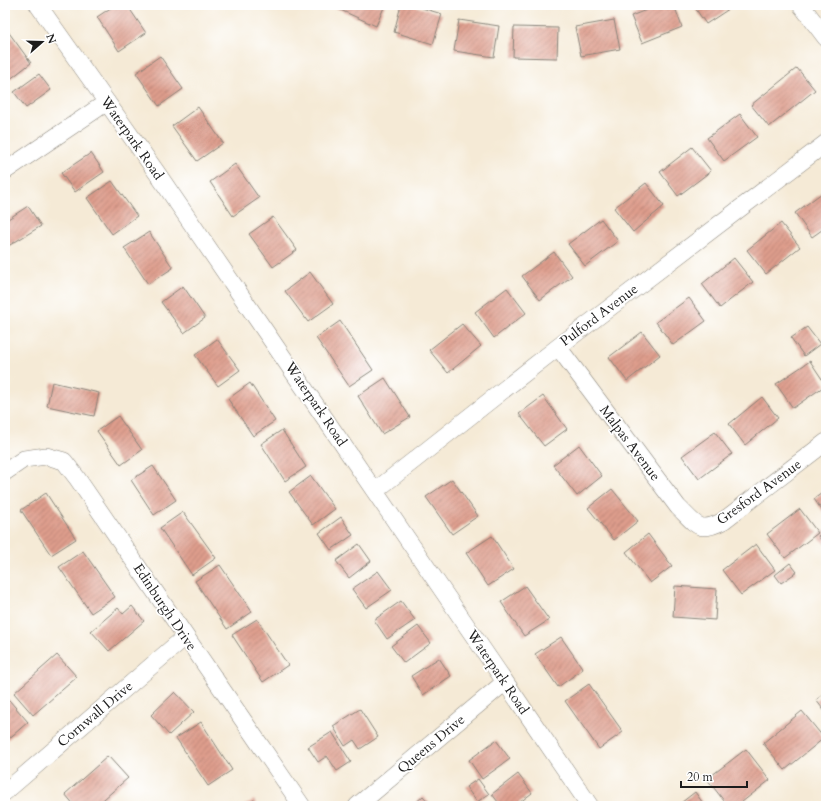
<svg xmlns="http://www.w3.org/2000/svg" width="831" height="811" viewBox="0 0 831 811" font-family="Cardo,serif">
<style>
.building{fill:url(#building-hatch)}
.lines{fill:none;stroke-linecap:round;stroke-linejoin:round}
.street-casing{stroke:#888379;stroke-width:18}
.street{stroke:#fff;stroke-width:17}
.labels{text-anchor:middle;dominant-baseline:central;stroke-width:3.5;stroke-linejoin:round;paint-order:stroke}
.street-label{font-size:14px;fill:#1c1c1c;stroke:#fff}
</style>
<defs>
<pattern id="building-hatch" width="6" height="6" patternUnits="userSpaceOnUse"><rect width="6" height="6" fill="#de9d8c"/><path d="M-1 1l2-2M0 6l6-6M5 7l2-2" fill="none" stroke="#b37f72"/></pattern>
</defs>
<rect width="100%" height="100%" fill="#fff"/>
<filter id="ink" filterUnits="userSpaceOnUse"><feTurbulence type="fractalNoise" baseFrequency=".025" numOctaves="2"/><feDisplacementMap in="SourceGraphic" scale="8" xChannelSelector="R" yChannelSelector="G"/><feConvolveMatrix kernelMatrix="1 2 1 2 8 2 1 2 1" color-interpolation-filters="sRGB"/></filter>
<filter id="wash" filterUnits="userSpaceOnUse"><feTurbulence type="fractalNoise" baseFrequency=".012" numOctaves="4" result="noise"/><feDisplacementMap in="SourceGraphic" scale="16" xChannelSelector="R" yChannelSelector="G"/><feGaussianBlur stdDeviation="0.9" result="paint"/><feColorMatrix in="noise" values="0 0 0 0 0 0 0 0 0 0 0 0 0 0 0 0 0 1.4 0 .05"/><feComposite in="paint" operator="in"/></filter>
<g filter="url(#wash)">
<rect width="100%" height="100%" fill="#f5ead6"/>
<g id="blocks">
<path class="building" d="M115 5H127L146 33 119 51 97 17Z
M338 5H385L376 26 336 8Z
M401 5H412L442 14 433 44 394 32Z
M659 5H674L682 27 642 43 631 16Z
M693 5H735L706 24Z
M459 20 499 26 494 57 454 51Z
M614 20 620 49 581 56 575 27Z
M514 27 558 28 557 58 513 57Z
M7 30 31 63 9 80 5 74V31Z
M160 56 183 89 159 106 136 73Z
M797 68 815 90 769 127 751 105Z
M39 74 51 90 26 108 14 92Z
M198 107 223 143 197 161 172 126Z
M740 114 757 137 724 161 707 138Z
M692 147 711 171 678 196 660 172Z
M91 153 104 172 75 192 61 173Z
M235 164 259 198 233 216 210 182Z
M112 181 137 216 112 234 87 198Z
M646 183 664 206 633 232 614 208Z
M826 190V227L812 237 795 213Z
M28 206 41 226 5 248V221Z
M273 217 297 250 273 267 249 234Z
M601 219 618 241 585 266 568 244Z
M781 223 800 247 766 274 747 250Z
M149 232 173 268 148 284 124 248Z
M554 252 572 276 540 300 522 276Z
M734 258 753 282 720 308 702 284Z
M310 272 333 304 308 322 285 291Z
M183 286 205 318 184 333 161 302Z
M507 288 526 313 494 338 475 312Z
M689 298 706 321 673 345 656 322Z
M340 321 373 370 349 386 316 338Z
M462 324 481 346 448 373 429 350Z
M807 327 820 344 804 356 791 338Z
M642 332 660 355 627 381 609 357Z
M217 339 240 370 218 386 195 355Z
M810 361 826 385 793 408 776 384Z
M385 378 410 417 382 434 358 396Z
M52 382 99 393 94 416 47 406Z
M250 383 275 421 253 436 228 399Z
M543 396 567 429 544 446 519 414Z
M762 397 778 418 745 445 729 424Z
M118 416 142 450 121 465 97 431Z
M282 430 306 467 285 481 261 444Z
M715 432 732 454 699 479 682 456Z
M579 445 602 476 577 496 553 465Z
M153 466 176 500 154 515 131 480Z
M311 476 335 509 313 525 289 492Z
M452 479 478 516 452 534 426 497Z
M612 489 638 521 614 540 588 508Z
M826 490V516L814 499Z
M46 493 76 539 51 555 21 510Z
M800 509 818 533 785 558 767 534Z
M183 512 216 558 192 575 160 528Z
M341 517 353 535 331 550 319 533Z
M826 530V546L818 536Z
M648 534 672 566 650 583 626 552Z
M492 536 514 569 488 586 466 553Z
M359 544 371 561 349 578 336 561Z
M756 544 775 570 741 595 722 570Z
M83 551 115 597 91 613 59 567Z
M790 563 797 572 781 583 775 575Z
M220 565 252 612 227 629 195 581Z
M378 571 392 590 366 608 352 589Z
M525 586 549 620 524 636 501 602Z
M675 586 717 589 715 620 673 617Z
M401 601 415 620 387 639 374 620Z
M132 606 144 621 109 651 91 631 118 608 123 614Z
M257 619 288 665 263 682 232 635Z
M418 626 431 643 404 663 391 646Z
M561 637 583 669 558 687 535 654Z
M57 655 77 677 33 715 14 693Z
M439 658 451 676 423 695 411 676Z
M589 684 623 732 599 749 565 701Z
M175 692 194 712 169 735 151 715Z
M826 692V713L816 700Z
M9 700 28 722 5 742V703Z
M360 709 378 737 360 749 354 740 345 746 333 726Z
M802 711 824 738 785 770 763 743Z
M201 722 232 770 208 786 176 738Z
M332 732 351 762 337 771 327 756 318 762 308 747Z
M496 740 510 759 482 779 469 760Z
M746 749 770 780 737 806H728L707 779Z
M108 756 128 778 96 806H75L65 794Z
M518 774 532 793 515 806H501L492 794Z
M478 779 489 794 477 802 466 787Z
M695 792 705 806H677Z
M423 796 432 806H412Z
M254 800 257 806H244Z"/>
</g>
</g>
<g filter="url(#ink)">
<use href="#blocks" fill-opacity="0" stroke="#888379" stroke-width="1"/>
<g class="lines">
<g class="street-casing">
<path id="street" d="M38 5 157 173 590 806
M801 5 826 38
M5 171 107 102
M558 347 678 507C696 524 698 534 723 521L826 442
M5 472 24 459 46 456 64 461 77 478 302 806
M375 491 558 347 826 143
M5 792 185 637
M357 806 505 682"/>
</g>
<use href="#street" class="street"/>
</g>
</g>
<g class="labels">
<g class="street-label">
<text transform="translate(132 138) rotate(55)">Waterpark Road</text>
<text transform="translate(599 315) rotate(-37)">Pulford Avenue</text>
<text transform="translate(316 404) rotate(56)">Waterpark Road</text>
<text transform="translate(630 443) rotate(53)">Malpas Avenue</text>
<text transform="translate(759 492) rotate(-36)">Gresford Avenue</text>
<text transform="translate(165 607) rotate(56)">Edinburgh Drive</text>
<text transform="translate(498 672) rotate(56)">Waterpark Road</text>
<text transform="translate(95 714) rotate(-40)">Cornwall Drive</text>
<text transform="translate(431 744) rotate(-40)">Queens Drive</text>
</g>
</g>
<rect width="831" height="811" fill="none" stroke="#fff" stroke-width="20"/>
<g transform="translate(42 42) rotate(70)" stroke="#ffffff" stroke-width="3" paint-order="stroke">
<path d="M0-3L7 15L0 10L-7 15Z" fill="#1c1c1c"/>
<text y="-6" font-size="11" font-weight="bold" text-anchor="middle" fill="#1c1c1c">N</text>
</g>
<path d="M681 781v6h66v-6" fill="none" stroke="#1c1c1c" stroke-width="2"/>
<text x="687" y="781" font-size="12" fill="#1c1c1c" stroke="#ffffff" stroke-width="3" paint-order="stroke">20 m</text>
</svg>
